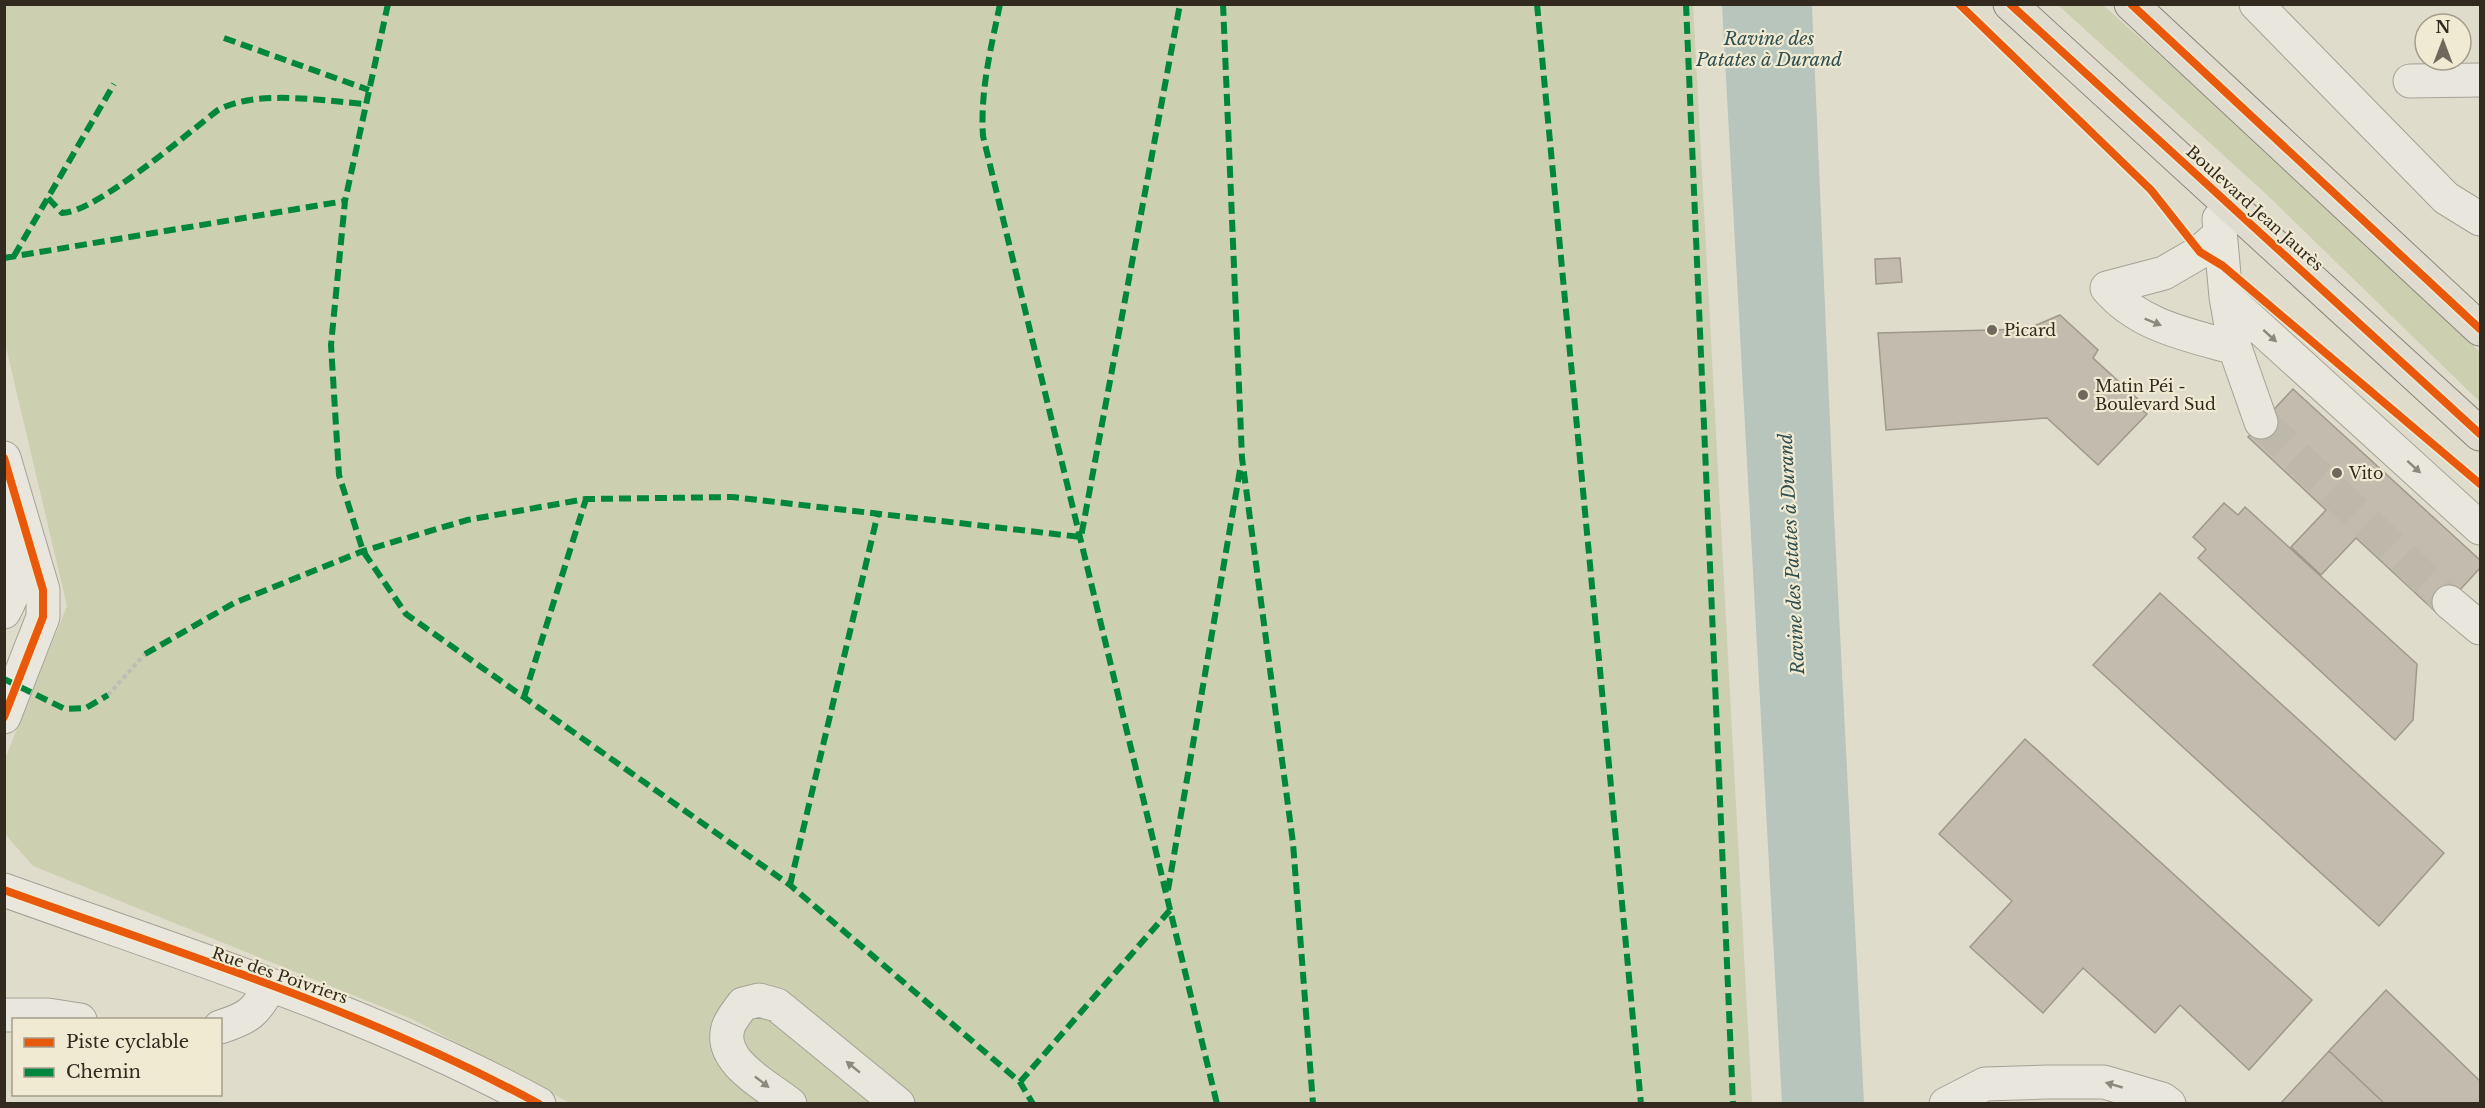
<svg xmlns="http://www.w3.org/2000/svg" width="2485" height="1108" viewBox="0 0 2485 1108" font-family="'Libre Baskerville',serif">
<style>
.green{fill:#cccfb0}
.water{fill:#b7c5bd}
.building{fill:#c3bbad;stroke:#9f988c;stroke-width:1.5}
.lines{fill:none;stroke-linecap:round;stroke-linejoin:round}
.minor-tunnel{stroke:#bdb8a9;stroke-width:33;stroke-dasharray:33 16;stroke-linecap:butt}
.minor-casing{stroke:#a5a195;stroke-width:35}
.major-casing{stroke:#8b867c;stroke-width:35}
.path{stroke:#c1bdb4;stroke-width:4;stroke-dasharray:4.5 3;stroke-linecap:butt}
.minor{stroke:#e8e6dd;stroke-width:33}
.major{stroke:#dfdccf;stroke-width:33}
.quiet{stroke:#00873e;stroke-width:6;stroke-dasharray:12 6;stroke-linecap:butt}
.cycleway-casing{stroke:#f0ead3;stroke-width:11}
.cycleway{stroke:#e8590c;stroke-width:8}
.oneway{fill:#8d887e}
.poi-dot{fill:#6f685c;stroke:#f0ead3;stroke-width:2}
.labels{text-anchor:middle;dominant-baseline:central;stroke-width:4.5;stroke-linejoin:round;paint-order:stroke}
.street-label{font-size:16px;fill:#322a1f;stroke:#f0ead3}
.poi-label{font-size:16px;fill:#322a1f;stroke:#f0ead3;text-anchor:start}
.water-label{font-size:18px;font-style:italic;fill:#304f50;stroke:#f0ead3}
</style>
<rect width="100%" height="100%" fill="#e0dccc"/>
<path class="green" d="M5 5H1693L1752 1103H570L412 1019 33 866 5 834 4 761 67 606 5 343Z
M2058 5H2103L2295 176 2480 352V402L2265 193Z"/>
<path class="water" d="M1722 5H1812L1834 515 1864 1103H1782Z"/>
<path class="building" d="M1900 258 1902 282 1876 284 1875 259Z
M2060 315 2098 350 2093 358 2139 400 2135 404 2147 414 2098 465 2047 418 1886 430 1878 333 2027 329Z
M2293 389 2480 560V568L2438 614 2356 538 2321 575 2291 547 2326 510 2248 437Z
M2224 503 2238 515 2245 507 2417 664 2413 720 2395 740 2198 558 2206 549 2193 537Z
M2160 593 2444 853 2379 926 2093 665Z
M2025 739 2312 1000 2249 1070 2180 1005 2155 1033 2083 968 2043 1013 1970 947 2012 901 1939 834Z
M2386 990 2480 1081V1104H2385L2329 1051Z
M2329 1051 2385 1104H2280Z"/>
<g class="lines">
<path class="minor-tunnel" d="M2261 422 2449 602"/>
<g class="minor-casing">
<path id="minor" d="M2256 4 2446 198 2480 219
M2410 81 2480 80
M2219 219 2226 297 2235 348 2261 422
M2220 234 2200 252 2164 273 2107 288C2139 326 2189 335 2235 348
M2226 297 2480 528
M4 458 43 590V617L4 717
M2449 602 2480 628
M4 612C19 585 21 564 17 533
M4 890C185 955 370 1012 539 1104
M4 1015H48L80 1020
M220 1027C249 1018 256 1012 270 986
M790 1104C768 1086 718 1062 728 1028 730 1020 738 1011 743 1004L759 1000 777 1005 898 1104
M1946 1104 1985 1084 2047 1082H2104L2162 1099 2169 1104"/>
</g>
<g class="major-casing">
<path id="major" d="M2010 4 2480 434
M2131 4 2480 329"/>
</g>
<path class="path" d="M108 695 145 654"/>
<use href="#minor" class="minor"/>
<use href="#major" class="major"/>
<path class="quiet" d="M388 4 345 201 331 345 339 475 363 551 406 614 790 885 1020 1082 1033 1104
M1000 4C991 48 980 91 983 136L1217 1104
M1223 4 1242 458 1293 843 1313 1104
M1537 4 1641 1104
M1686 4 1733 1104
M224 38 369 90
M48 198 62 213C95 213 188 133 218 110 257 89 322 101 366 104
M14 256 114 84
M4 258 345 201
M145 654 234 603 363 551 467 520 586 499 732 497 1081 537 1180 4
M4 679 65 709 86 708 108 695
M524 697 586 499
M790 885 878 513
M1168 890 1240 470
M1020 1082 1170 910"/>
<g class="cycleway-casing">
<path id="cycleway" d="M1959 4 2151 190 2200 252 2223 266 2480 484
M2010 4 2480 434
M2131 4 2480 329
M4 458 43 590V617L4 717
M4 890C185 955 370 1012 539 1104"/>
</g>
<use href="#cycleway" class="cycleway"/>
</g>
<defs><path id="oneway-solid" d="M-6-.8H1V-3.2L6.5 0L1 3.2V.8H-6Z" transform="scale(1.5)"/></defs>
<g class="oneway">
<use href="#oneway-solid" transform="translate(2153 322) rotate(22)"/>
<use href="#oneway-solid" transform="translate(2270 336) rotate(42)"/>
<use href="#oneway-solid" transform="translate(2414 467) rotate(42)"/>
<use href="#oneway-solid" transform="translate(853 1067) rotate(-141)"/>
<use href="#oneway-solid" transform="translate(762 1082) rotate(38)"/>
<use href="#oneway-solid" transform="translate(2114 1085) rotate(-164)"/>
</g>
<g class="poi-dot">
<circle cx="1992" cy="330" r="6"/>
<circle cx="2083" cy="395" r="6"/>
<circle cx="2337" cy="473" r="6"/>
</g>
<g class="labels">
<g class="street-label">
<text transform="translate(2255 208) rotate(42)">Boulevard Jean Jaurès</text>
<text transform="translate(280 975) rotate(19)">Rue des Poivriers</text>
</g>
<g class="poi-label">
<text x="2004" y="330">Picard</text>
<text x="2095" y="386">Matin Péi -<tspan x="2095" dy="18">Boulevard Sud</tspan></text>
<text x="2349" y="473">Vito</text>
</g>
<g class="water-label">
<text x="1769" y="39">Ravine des<tspan x="1769" dy="21">Patates à Durand</tspan></text>
<text transform="translate(1792 554) rotate(-93)">Ravine des Patates à Durand</text>
</g>
</g>
<rect width="2485" height="1108" fill="none" stroke="#322a1f" stroke-width="12"/>
<rect x="12" y="1018" width="210" height="78" fill="#f0ead3" stroke="#a49d8b" stroke-width="1.5"/>
<rect x="24" y="1038" width="30" height="9" fill="#e8590c" stroke="#a49d8b" stroke-width="1.5"/>
<text x="66" y="1048" font-size="18" fill="#322a1f">Piste cyclable</text>
<rect x="24" y="1068" width="30" height="9" fill="#00873e" stroke="#a49d8b" stroke-width="1.5"/>
<text x="66" y="1078" font-size="18" fill="#322a1f">Chemin</text>
<g transform="translate(2443 42)"><circle r="28" fill="#f0ead3" stroke="#a49d8b" stroke-width="1.5"/>
<path d="M0-4.5L10 22L0 15L-10 22Z" fill="#6f685c"/>
<text y="-9" font-size="16" font-weight="bold" text-anchor="middle" fill="#322a1f">N</text>
</g>
</svg>
